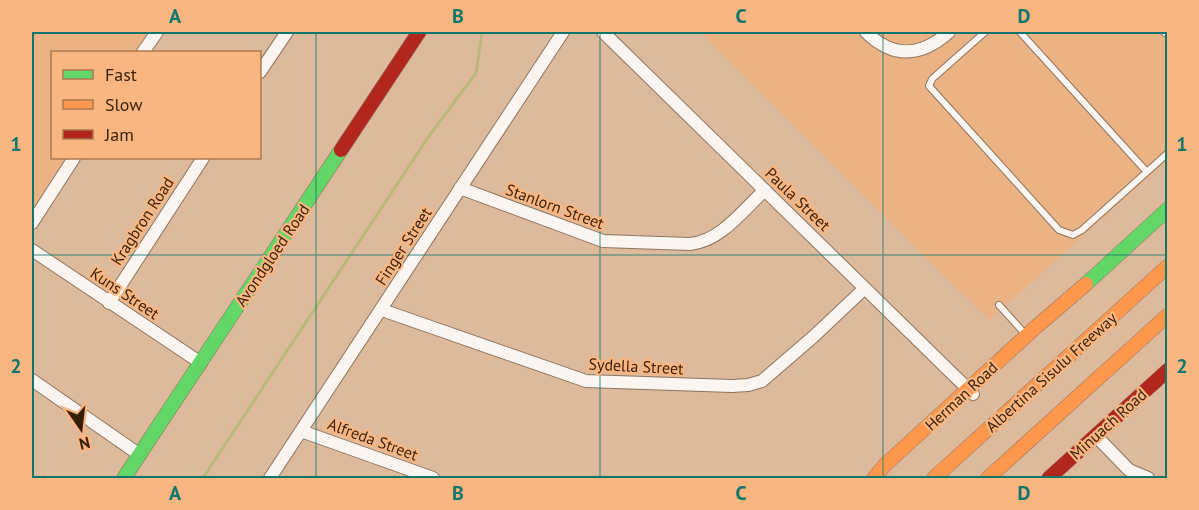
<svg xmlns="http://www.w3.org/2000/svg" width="1199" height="510" viewBox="0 0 1199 510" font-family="'PT Sans',sans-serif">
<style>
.built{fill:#ebb284}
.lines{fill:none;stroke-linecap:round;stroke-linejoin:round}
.stream{stroke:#b8b87d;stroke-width:3}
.lane-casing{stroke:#8d745e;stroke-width:8}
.street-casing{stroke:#8d745e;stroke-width:14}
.fast-casing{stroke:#8d745e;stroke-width:15}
.slow-casing{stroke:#8d745e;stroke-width:15}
.jam-casing{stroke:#8d745e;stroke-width:15}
.lane{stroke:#faf5f0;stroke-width:6}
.street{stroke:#faf5f0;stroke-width:12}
.fast{stroke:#63d668;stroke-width:14}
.slow{stroke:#ff974d;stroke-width:14}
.jam{stroke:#b3261e;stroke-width:14}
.grid{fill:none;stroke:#0f766e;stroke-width:1.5;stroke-opacity:0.55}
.labels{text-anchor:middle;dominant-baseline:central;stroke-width:4.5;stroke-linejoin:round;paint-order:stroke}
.street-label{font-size:16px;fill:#371e08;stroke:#f9b681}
.neatline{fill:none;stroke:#0f766e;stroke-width:2}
.grid-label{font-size:20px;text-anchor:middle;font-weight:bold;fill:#0f766e}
</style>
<rect width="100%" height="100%" fill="#deba9c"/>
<path class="built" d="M32 32H154L140 52H52V158H68L32 211Z
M700 32H1167V161L989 320Z"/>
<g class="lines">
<path class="stream" d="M203 478 429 136 476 73 482 32"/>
<g class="lane-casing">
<path id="lane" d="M985 32 932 79 929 86 1059 230 1073 235 1082 230 1168 153
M1020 32 1146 171
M1164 32 1168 35
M999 305 1026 335"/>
</g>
<g class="street-casing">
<path id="street" d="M603 32 973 394
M866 32C893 59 921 57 949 32
M143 52 157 32
M260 72 287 32
M460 188 603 241 690 244C721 241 743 210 765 190
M32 223 74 158
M32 250 201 363
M109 303 203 158
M382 310 586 381 732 386 748 385 762 381 813 337 865 288
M32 380 140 455
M301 431 433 478
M1096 436 1129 470 1148 478
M270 478 563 32"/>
</g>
<g class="fast-casing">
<path id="fast" d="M1086 284 1168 209
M124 478 341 150"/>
</g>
<g class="slow-casing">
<path id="slow" d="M874 478 885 465 1036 327 1086 284
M934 478 1168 266
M988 478 1168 315"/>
</g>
<g class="jam-casing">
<path id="jam" d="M341 150 419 32
M1049 478 1168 370"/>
</g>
<use href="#lane" class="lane"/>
<use href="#street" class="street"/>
<use href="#fast" class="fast"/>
<use href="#slow" class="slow"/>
<use href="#jam" class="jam"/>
</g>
<path class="grid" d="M316 32V478M600 32V478M883 32V478M32 255H1168"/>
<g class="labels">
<g class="street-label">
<text transform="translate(798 199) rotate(44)">Paula Street</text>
<text transform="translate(555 206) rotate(20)">Stanlorn Street</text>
<text transform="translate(142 221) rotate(-57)">Kragbron Road</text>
<text transform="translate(403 246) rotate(-57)">Finger Street</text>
<text transform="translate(272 255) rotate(-56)">Avondgloed Road</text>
<text transform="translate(125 293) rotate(34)">Kuns Street</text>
<text transform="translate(636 366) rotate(3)">Sydella Street</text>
<text transform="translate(1051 372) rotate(-42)">Albertina Sisulu Freeway</text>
<text transform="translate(961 396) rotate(-43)">Herman Road</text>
<text transform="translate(1108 424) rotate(-42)">Minuach Road</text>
<text transform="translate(373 439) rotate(20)">Alfreda Street</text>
</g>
</g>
<rect width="1199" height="510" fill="none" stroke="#f9b681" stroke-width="66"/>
<rect x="51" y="51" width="210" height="108" fill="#f9b681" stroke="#ab7951" stroke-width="1.5"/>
<rect x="63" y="70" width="30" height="9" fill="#63d668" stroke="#ab7951" stroke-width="1.5"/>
<text x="105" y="81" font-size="18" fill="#371e08">Fast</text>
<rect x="63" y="100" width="30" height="9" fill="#ff974d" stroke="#ab7951" stroke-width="1.5"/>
<text x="105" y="111" font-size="18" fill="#371e08">Slow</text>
<rect x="63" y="130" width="30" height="9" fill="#b3261e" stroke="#ab7951" stroke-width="1.5"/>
<text x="105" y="141" font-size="18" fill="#371e08">Jam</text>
<g transform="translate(81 429) rotate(166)" stroke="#f9b681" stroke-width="4.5" paint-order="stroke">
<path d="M0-4.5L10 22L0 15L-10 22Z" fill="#371e08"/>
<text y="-9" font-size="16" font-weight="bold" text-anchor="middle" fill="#371e08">N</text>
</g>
<rect x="33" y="33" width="1133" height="444" class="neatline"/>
<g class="grid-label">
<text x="175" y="23">A</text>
<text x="458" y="23">B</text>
<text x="741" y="23">C</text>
<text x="1024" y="23">D</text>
<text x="16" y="151">1</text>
<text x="1182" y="151">1</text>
<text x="16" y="373">2</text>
<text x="1182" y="373">2</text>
<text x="175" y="500">A</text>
<text x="458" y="500">B</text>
<text x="741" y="500">C</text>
<text x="1024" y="500">D</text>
</g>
</svg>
